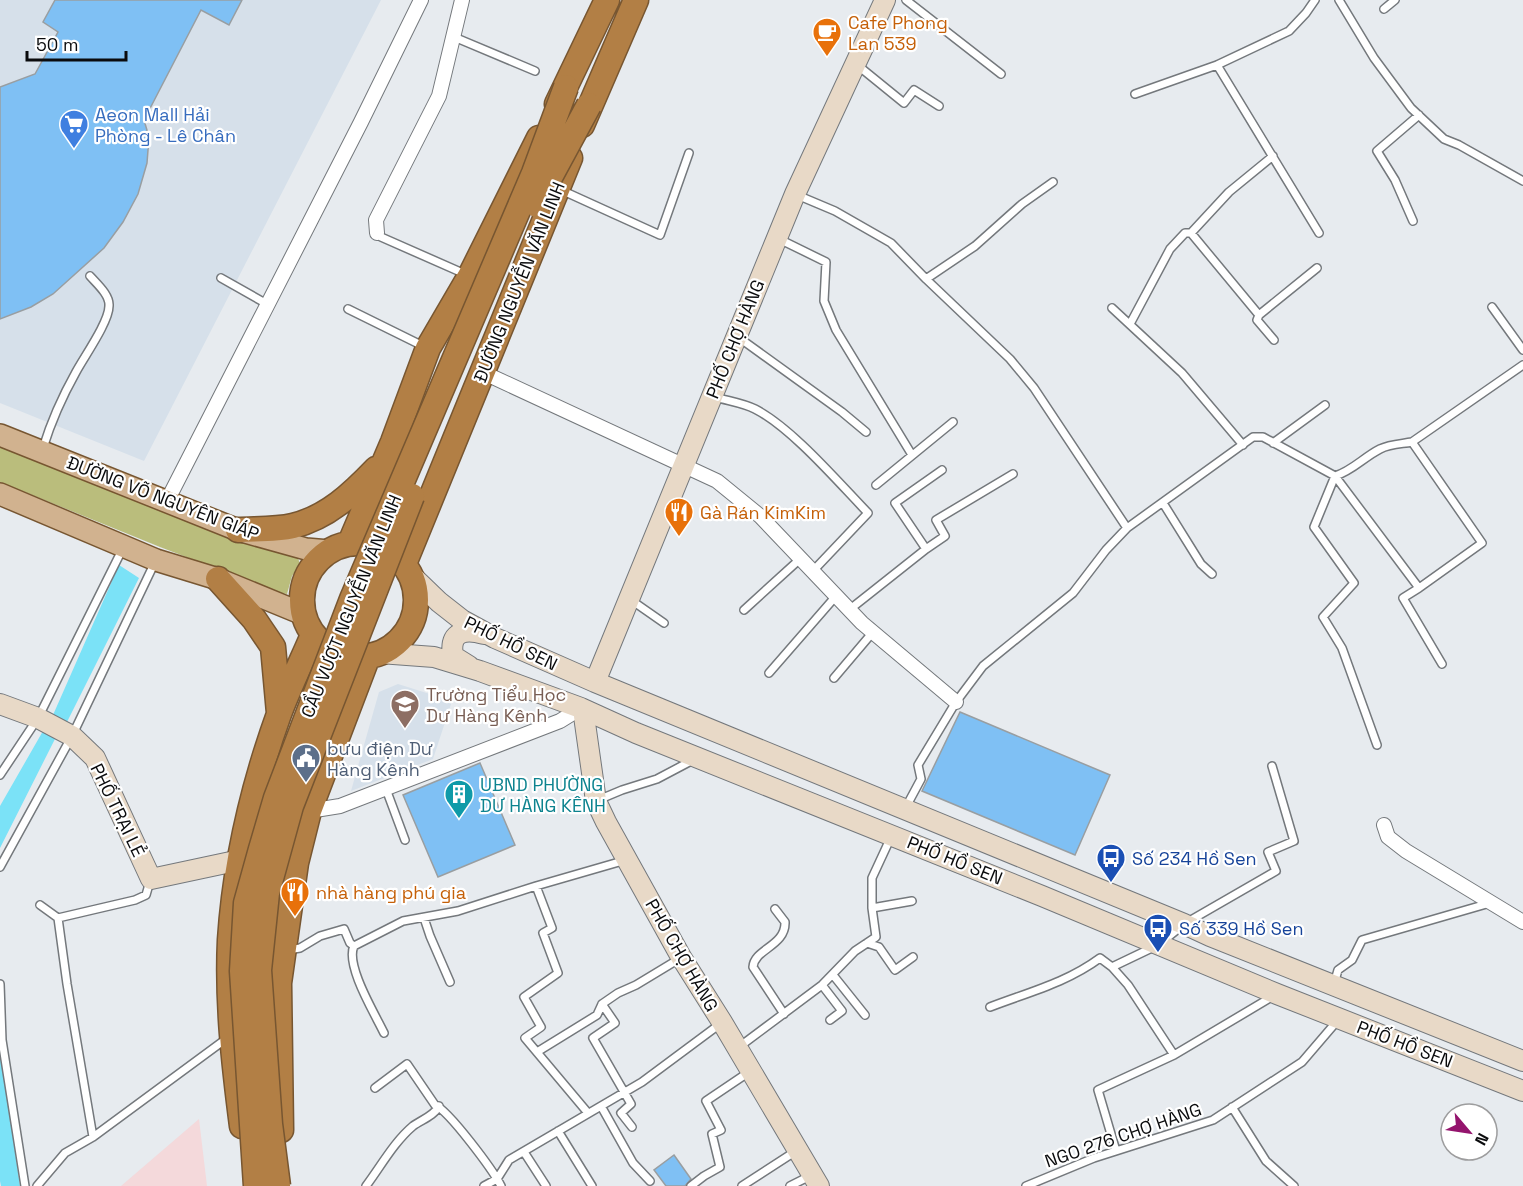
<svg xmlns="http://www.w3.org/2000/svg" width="1523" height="1186" viewBox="0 0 1523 1186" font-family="'Space Grotesk',sans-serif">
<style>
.built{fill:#d6e0ea}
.industrial{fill:#f4d9db}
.green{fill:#babd7c}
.water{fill:#7be2f7}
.building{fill:#7fc0f4;stroke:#999ea1;stroke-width:1.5}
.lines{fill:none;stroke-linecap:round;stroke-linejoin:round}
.lane-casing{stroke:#74787c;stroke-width:10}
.street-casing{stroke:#74787c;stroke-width:16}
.secondary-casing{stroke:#74787c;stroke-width:22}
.primary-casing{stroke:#775631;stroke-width:24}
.highway-casing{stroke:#775631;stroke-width:27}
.lane{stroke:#fff;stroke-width:7}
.street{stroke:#fff;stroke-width:14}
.secondary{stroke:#e8d9c7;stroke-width:20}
.primary{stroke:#d1b28f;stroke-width:21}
.highway{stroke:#b27f45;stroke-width:24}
.highway-bridge-casing{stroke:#775631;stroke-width:27;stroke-linecap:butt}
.highway-bridge{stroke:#b27f45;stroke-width:24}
.labels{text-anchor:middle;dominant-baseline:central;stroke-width:4.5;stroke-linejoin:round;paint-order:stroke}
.food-label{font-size:18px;fill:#c56008;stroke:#fff;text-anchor:start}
.shop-label{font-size:18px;fill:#366cbe;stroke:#fff;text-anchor:start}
.street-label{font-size:18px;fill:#0a0b0d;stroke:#fff}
.education-label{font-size:18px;fill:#785e54;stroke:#fff;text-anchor:start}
.service-label{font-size:18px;fill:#4e5e75;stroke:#fff;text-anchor:start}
.culture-label{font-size:18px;fill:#0d838f;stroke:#fff;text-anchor:start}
.transit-label{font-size:18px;fill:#164399;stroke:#fff;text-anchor:start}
</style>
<rect width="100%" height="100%" fill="#e7ebef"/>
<path class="built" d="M0 0H381L144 461 0 403Z
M398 684 452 701 433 759 351 791 379 692Z"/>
<path class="industrial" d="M199 1119 207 1186H121Z"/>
<path class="green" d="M0 446 298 558 300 564 292 576 287 594 281 593 160 547 0 482Z"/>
<path class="water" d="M119 565 139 578 67 722 53 715Z
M43 731 56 737 0 848V806Z
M0 1048 20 1186H1L0 1181Z"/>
<path class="building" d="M55 0H242L229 25 201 10 144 120 149 137 147 163 138 194 123 222 104 248 53 294 31 307 0 319V87L35 74 58 32 43 22Z
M960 712 1110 775 1075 855 922 791Z
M480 763 515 845 438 877 403 795Z
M674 1155 691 1179 685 1186H666L654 1170Z"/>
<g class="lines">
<g class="lane-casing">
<path id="lane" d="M906 0 1001 74
M1339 0 1374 58 1411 108 1444 139 1459 145 1523 181
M1384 9 1395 0
M454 37 535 71
M856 64 904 103 914 90 939 106
M1217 65 1319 233
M1135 94 1217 65 1289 31 1306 13 1315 0
M561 190 660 235 689 153
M797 195 835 211 891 243 926 279 975 246 1022 204 1053 182
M1413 221 1395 180 1377 151 1419 115
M377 233 381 237 465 274
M1191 233 1259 315
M779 239 826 262 824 301 836 330 912 455
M221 278 267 304
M926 279 1010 359 1034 388 1127 528
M1492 307 1523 350
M1112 308 1182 373 1243 445
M348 309 423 346
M1130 324 1170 249 1185 233H1191L1229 192 1273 156
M738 337 842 412 866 432
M1274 340 1257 320 1259 315 1317 268
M715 397C728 401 743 403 755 409 792 428 838 482 868 513L812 572
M1273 443 1325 405
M43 448C51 422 62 397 76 372 84 357 109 322 109 306 110 295 97 284 90 276
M1335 476 1419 588 1482 543 1412 442
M1335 476 1314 527 1354 583 1323 617 1342 648 1377 745
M876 485 953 422
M1163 503 1201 564 1212 574
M926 549 945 536 936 520 1013 474
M1419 588 1403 598 1442 664
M631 600 664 623
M744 610 800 559
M849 610 926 549 895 503 942 470
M769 673 836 596
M834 678 873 632
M0 775 38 718 123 548
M386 789 405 840
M598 800 622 790 657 779 693 760
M906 807 921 779 918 765 956 702 983 666 1073 593 1106 550 1127 528 1253 437H1263L1335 476C1352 471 1364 457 1380 449 1390 444 1401 444 1412 442L1523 365
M0 867 72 736 155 562
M536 886 552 928 543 933 558 973 524 997 541 1027 525 1038 588 1113
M40 905 58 918 67 984 93 1137
M872 908 912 901
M775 909 785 922C786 946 754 949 753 967L784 1014
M58 918 135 900 146 895 150 881
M424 918 430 936 450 982
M867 943 879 947 895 970 913 957
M288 950 300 948 320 936 344 929 350 943 354 946
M1112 967 1128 985 1174 1055
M833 975 865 1015
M0 984 2 1040 25 1186
M1334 984 1338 970 1352 960 1362 940 1490 903
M822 985 842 1011 830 1020
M602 1004 615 1023 593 1038 631 1104 621 1113 632 1127
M990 1007C1029 992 1066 983 1100 958L1112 967 1158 945 1184 924 1276 871 1268 852 1294 841 1272 766
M384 1033C375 1014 345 965 354 946L403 921 458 911 536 886 626 860
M739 1047 822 985 855 951 876 937 872 908V878L891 837
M537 1052 597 1015 602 1004 618 993 636 985 679 959
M375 1088 407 1064 435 1105C449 1111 493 1170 501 1186
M601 1106 633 1163 650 1181
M1232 1107 1266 1161 1294 1186
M558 1131 592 1186
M1116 1151 1098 1090 1174 1055 1275 995
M524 1152 546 1186
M37 1186 65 1153 93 1137 226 1039
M366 1186C381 1166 394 1142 413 1126 421 1120 434 1116 439 1106
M484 1186 497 1179 509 1160 642 1082 720 1024
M691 1186 704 1176 720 1167 712 1134 721 1130 706 1101 749 1072
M742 1186 796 1151
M790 1186 810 1176
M1026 1186 1094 1158 1213 1120 1302 1062 1338 1020"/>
</g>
<g class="street-casing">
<path id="street" d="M377 233 376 220 439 96 462 0
M482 372 717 481 760 516 862 623 956 702
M166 503 361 122 421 0
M309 811 340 806 560 721 581 708
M1384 825 1388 837 1406 851 1523 922"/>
</g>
<g class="secondary-casing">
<path id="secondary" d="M411 575 439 602 462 620 495 638 595 682 1184 924 1210 936 1523 1061
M380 653 434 657 480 671 581 708 636 733 1042 896 1277 994 1523 1091
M469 666 453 656C449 632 464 628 484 634
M595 682 795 194 885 0
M0 704 38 718 72 736 95 758 151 879 240 860
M583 709 596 801 606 822 681 957 722 1022 819 1186"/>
</g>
<g class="primary-casing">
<path id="primary" d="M0 435 238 530 306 549 329 551
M0 494 156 560 218 579 303 614"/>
</g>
<g class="highway-casing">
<path id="highway" d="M557 104 607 0
M582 125 636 0
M238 530C256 529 276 530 293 526 328 517 352 494 376 469
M302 600a57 57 0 1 1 114 0a57 57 0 1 1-114 0Z
M350 543 393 442 428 348 470 276 539 138
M404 564 570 158
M218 579 254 619 273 647 279 713
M242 1126C234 1064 227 1002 230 940 235 863 253 786 279 714 289 687 302 661 313 635
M281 1130 279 983 296 863 309 811 368 656"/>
</g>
<use href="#lane" class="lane"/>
<use href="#street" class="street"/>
<use href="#secondary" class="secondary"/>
<use href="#primary" class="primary"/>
<use href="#highway" class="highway"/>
<g class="highway-bridge-casing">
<path id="highway-bridge" d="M537 205 549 179 589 105
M256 1186 242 971 246 903 261 849 276 798 352 599 534 173 566 87
M278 1186 270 1124 259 970 267 893 291 806 412 496"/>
</g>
<use href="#highway-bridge" class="highway-bridge"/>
</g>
<defs>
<g id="cafe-pin" transform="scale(1.5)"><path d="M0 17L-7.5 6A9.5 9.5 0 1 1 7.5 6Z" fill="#e8710a" stroke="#fff"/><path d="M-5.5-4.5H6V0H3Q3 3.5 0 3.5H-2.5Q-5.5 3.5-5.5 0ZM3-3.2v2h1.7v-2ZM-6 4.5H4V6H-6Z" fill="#fff"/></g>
<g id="supermarket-pin" transform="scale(1.5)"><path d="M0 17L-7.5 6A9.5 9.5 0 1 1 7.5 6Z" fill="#3f7fe0" stroke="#fff"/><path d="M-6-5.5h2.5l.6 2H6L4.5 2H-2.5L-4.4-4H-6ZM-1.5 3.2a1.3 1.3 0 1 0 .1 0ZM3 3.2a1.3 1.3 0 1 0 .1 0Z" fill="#fff"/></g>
<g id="restaurant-pin" transform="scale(1.5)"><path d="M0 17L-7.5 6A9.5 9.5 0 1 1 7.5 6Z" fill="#e8710a" stroke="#fff"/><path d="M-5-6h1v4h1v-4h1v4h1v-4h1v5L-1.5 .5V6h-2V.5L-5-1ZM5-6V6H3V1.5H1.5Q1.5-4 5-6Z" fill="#fff"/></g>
<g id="school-pin" transform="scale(1.5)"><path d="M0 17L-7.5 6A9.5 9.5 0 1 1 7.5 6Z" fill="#8d6e63" stroke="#fff"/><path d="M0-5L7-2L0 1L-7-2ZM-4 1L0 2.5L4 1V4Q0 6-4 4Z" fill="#fff"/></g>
<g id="civic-pin" transform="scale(1.5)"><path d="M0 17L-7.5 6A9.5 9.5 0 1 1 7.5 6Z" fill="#5c6f8a" stroke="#fff"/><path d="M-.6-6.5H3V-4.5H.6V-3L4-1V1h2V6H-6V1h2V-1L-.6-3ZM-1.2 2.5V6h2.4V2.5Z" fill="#fff"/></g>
<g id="building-pin" transform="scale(1.5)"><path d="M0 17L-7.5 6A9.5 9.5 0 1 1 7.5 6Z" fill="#0f9aa8" stroke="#fff"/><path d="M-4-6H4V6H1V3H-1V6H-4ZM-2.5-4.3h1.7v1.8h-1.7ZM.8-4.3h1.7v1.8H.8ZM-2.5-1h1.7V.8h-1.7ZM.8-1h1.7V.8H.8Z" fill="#fff"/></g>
<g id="bus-pin" transform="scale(1.5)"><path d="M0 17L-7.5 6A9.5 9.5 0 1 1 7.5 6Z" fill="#1a4fb4" stroke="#fff"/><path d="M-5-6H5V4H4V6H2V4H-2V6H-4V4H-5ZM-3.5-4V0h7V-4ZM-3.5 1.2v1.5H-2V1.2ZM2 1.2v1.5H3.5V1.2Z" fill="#fff"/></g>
</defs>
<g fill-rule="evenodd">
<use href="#cafe-pin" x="827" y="32"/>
<use href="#supermarket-pin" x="74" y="124"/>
<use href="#restaurant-pin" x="679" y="512"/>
<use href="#school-pin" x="405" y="704"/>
<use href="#civic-pin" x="306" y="758"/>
<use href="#building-pin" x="459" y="794"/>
<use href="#bus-pin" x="1111" y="858"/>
<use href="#restaurant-pin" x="295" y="892"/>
<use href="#bus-pin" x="1158" y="928"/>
</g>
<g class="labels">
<g class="food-label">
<text x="848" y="22">Cafe Phong<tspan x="848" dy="21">Lan 539</tspan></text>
<text x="700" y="512">Gà Rán KimKim</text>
<text x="316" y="892">nhà hàng phú gia</text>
</g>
<g class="shop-label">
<text x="95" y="114">Aeon Mall Hải<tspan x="95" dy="21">Phòng - Lê Chân</tspan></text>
</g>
<g class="street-label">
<text transform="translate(519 282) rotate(-68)">ĐƯỜNG NGUYỄN VĂN LINH</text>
<text transform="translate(735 339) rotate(-68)">PHỐ CHỢ HÀNG</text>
<text transform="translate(163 498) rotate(21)">ĐƯỜNG VÕ NGUYÊN GIÁP</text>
<text transform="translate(351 606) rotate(-68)">CẦU VƯỢT NGUYỄN VĂN LINH</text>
<text transform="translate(511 643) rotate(26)">PHỐ HỒ SEN</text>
<text transform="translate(118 810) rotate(64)">PHỐ TRẠI LẺ</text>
<text transform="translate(955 860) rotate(22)">PHỐ HỒ SEN</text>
<text transform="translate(682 955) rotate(60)">PHỐ CHỢ HÀNG</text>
<text transform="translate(1405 1044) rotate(21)">PHỐ HỒ SEN</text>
<text transform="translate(1123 1135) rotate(-19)">NGO 276 CHỢ HÀNG</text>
</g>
<g class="education-label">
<text x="426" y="694">Trường Tiểu Học<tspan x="426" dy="21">Dư Hàng Kênh</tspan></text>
</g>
<g class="service-label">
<text x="327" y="748">bưu điện Dư<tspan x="327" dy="21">Hàng Kênh</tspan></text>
</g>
<g class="culture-label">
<text x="480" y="784">UBND PHƯỜNG<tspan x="480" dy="21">DƯ HÀNG KÊNH</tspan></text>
</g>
<g class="transit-label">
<text x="1132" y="858">Số 234 Hồ Sen</text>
<text x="1179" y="928">Số 339 Hồ Sen</text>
</g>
</g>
<g transform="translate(1469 1132) rotate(119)"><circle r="28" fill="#ffffff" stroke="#9d9d9e" stroke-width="1.5"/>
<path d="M0-4.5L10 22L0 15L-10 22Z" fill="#94146d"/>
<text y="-9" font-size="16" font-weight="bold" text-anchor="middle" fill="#0a0b0d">N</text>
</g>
<path d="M27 51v9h99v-9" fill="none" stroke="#0a0b0d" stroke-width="3"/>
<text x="36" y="51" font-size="18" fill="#0a0b0d" stroke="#ffffff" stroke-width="4.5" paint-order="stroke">50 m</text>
</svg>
